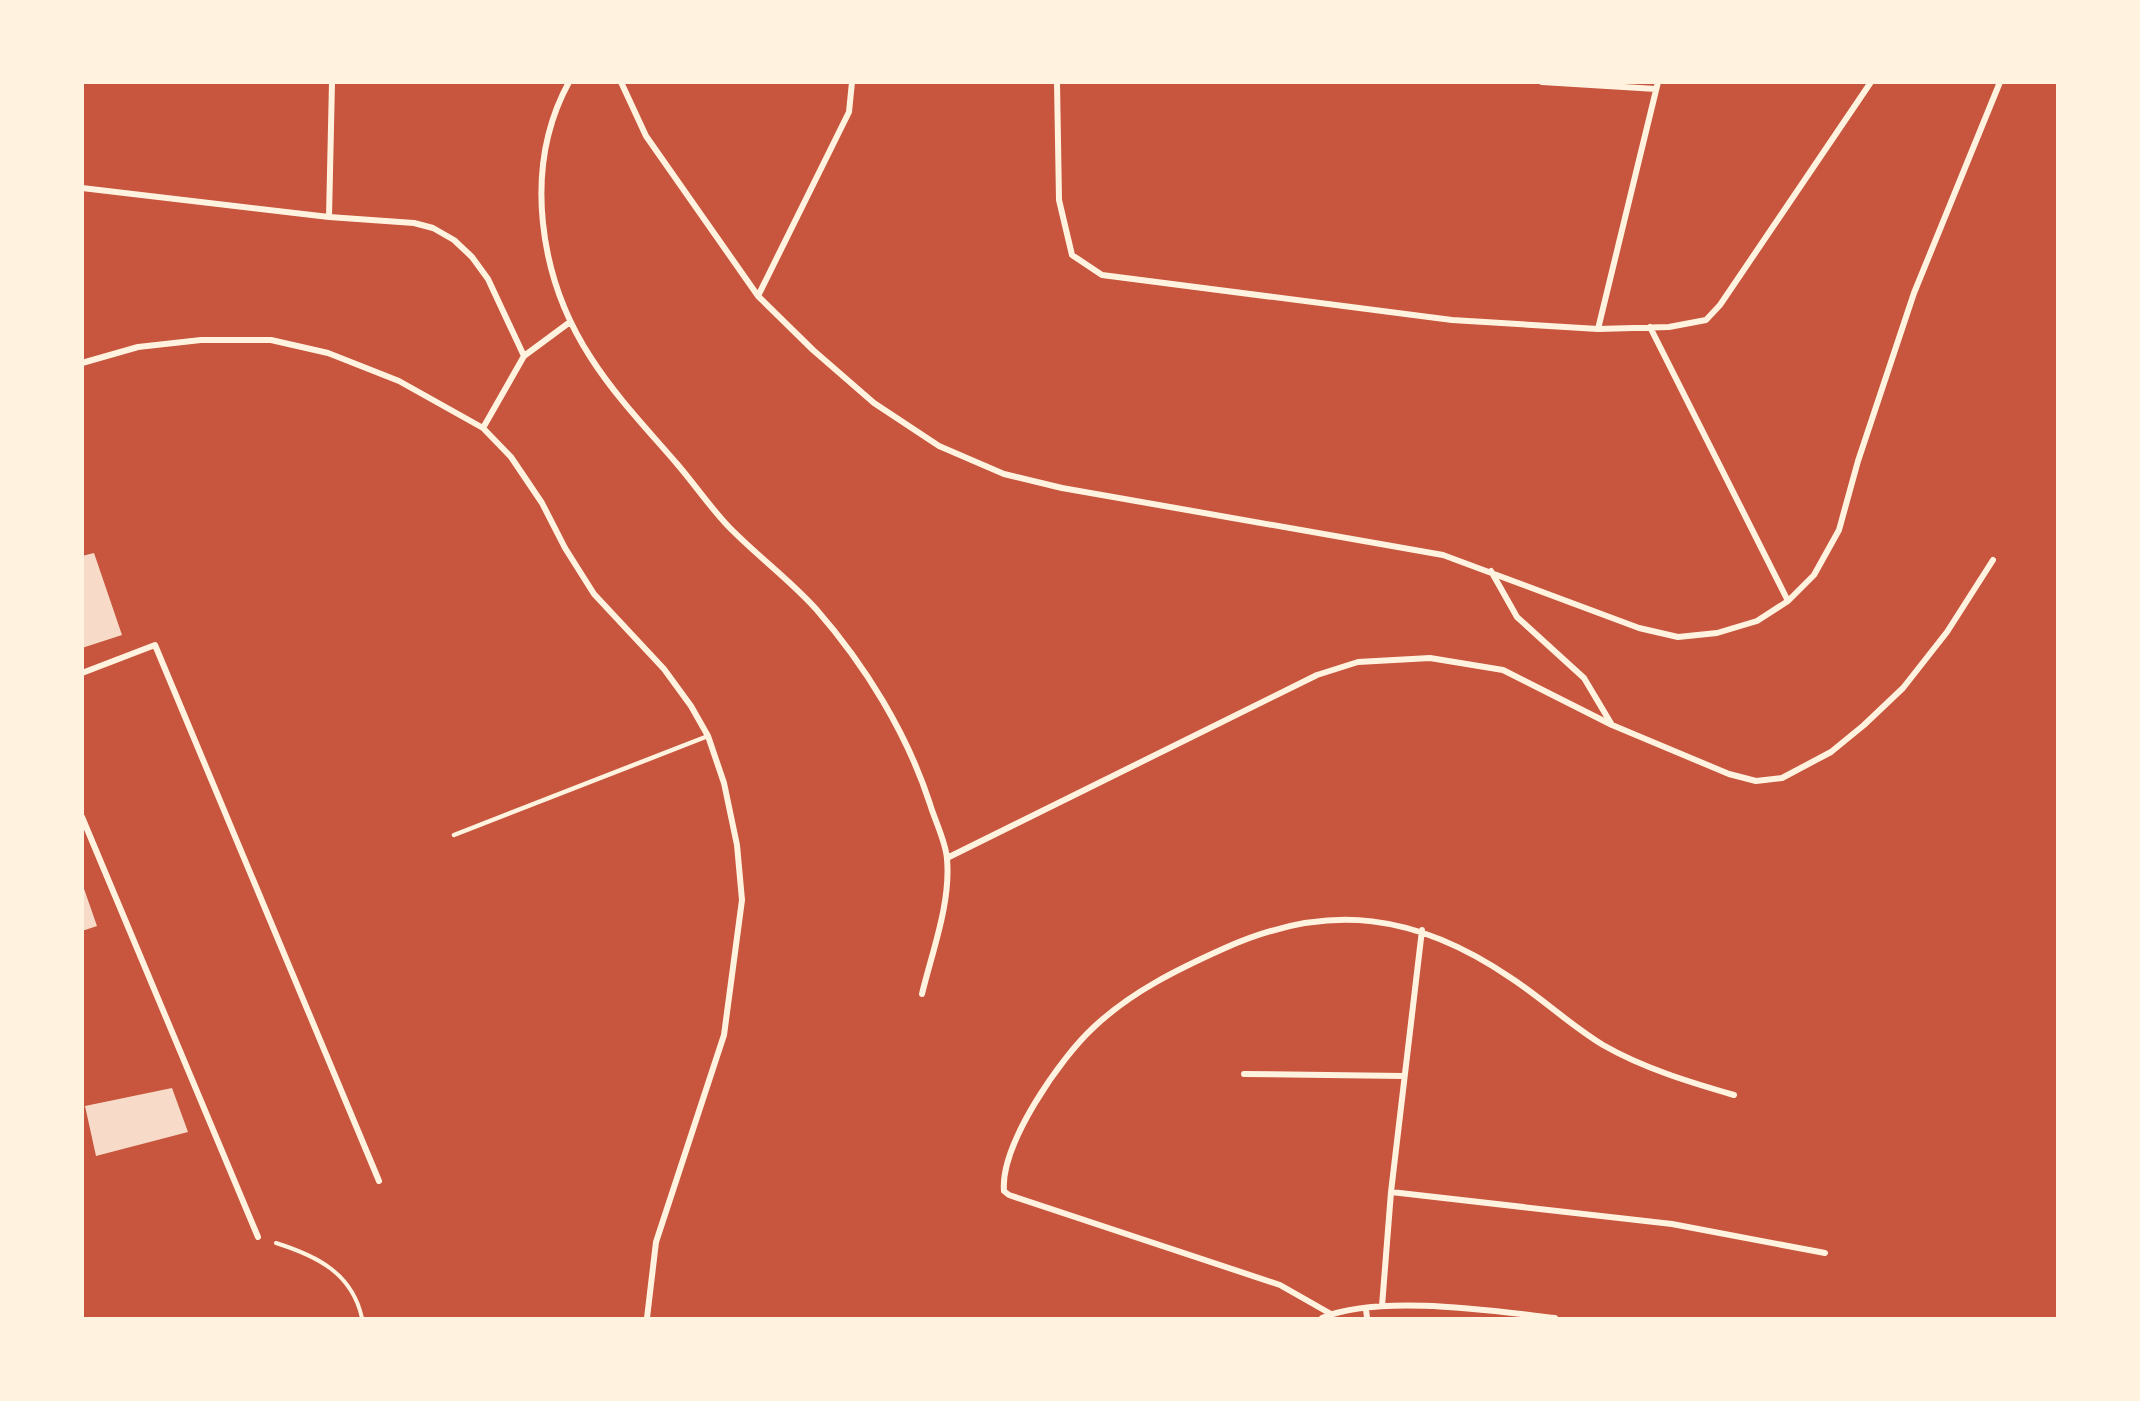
<svg xmlns="http://www.w3.org/2000/svg" width="2140" height="1401" viewBox="0 0 2140 1401" font-family="Manrope,sans-serif">
<style>
.building{fill:#f7dbc8}
.lines{fill:none;stroke-linecap:round;stroke-linejoin:round}
.path{stroke:#fff3e0;stroke-width:4}
.service{stroke:#fff3e0;stroke-width:4.5}
.minor{stroke:#fff3e0;stroke-width:6}
</style>
<rect width="100%" height="100%" fill="#c8553d"/>
<path class="building" d="M94 553 122 635 82 648V556Z
M82 883 97 926 82 931Z
M172 1088 188 1132 96 1156 85 1106Z"/>
<g class="lines">
<path class="path" d="M276 1243C317 1256 352 1273 362 1318"/>
<path class="service" d="M454 835 708 736"/>
<path class="minor" d="M569 82C522 168 539 278 591 358 616 397 648 430 678 465 695 485 710 507 728 526 756 555 789 579 816 609 865 665 907 733 930 804 935 821 946 842 947 859 951 903 932 952 922 994
M621 82 646 136 758 296 813 350 874 403 939 446 1004 474 1062 488 1443 555 1639 628 1678 637 1717 633 1757 621 1788 601 1814 575 1839 530 1858 461 1914 293 2000 82
M1057 82 1059 200 1072 255 1102 275 1452 320 1598 329 1669 327 1706 320 1720 305 1871 82
M1542 82 1656 89
M82 188 329 217 414 223 433 228 454 240 472 257 488 279 524 356
M329 217 332 82
M758 296 849 112 852 82
M1650 327 1788 601
M1598 329 1658 82
M82 363 138 347 201 340H271L328 353 399 381 483 428 511 457 542 503 565 548 594 594 664 669 691 706 708 736 724 783 737 845 742 900 724 1035 656 1242 647 1318
M483 428 524 356 570 322
M1491 571 1517 617 1584 678 1612 725 1729 774 1756 781 1782 778 1831 752 1864 725 1903 688 1947 632 1993 560
M82 673 155 645 379 1181
M82 817 258 1237
M947 858 1317 675 1358 662 1430 658 1503 670 1612 725
M1244 1074 1404 1076
M1391 1192 1672 1224 1825 1253
M1382 1306 1391 1192 1422 930
M1366 1309 1367 1318
M1331 1314 1280 1285 1009 1195 1004 1191C1000 1145 1060 1058 1094 1027 1131 992 1178 969 1225 948 1330 901 1417 914 1511 978 1543 999 1570 1025 1603 1045 1643 1068 1689 1082 1734 1095
M1322 1318C1379 1294 1493 1311 1555 1318"/>
</g>
<rect width="2140" height="1401" fill="none" stroke="#fff3e0" stroke-width="168"/>
</svg>
